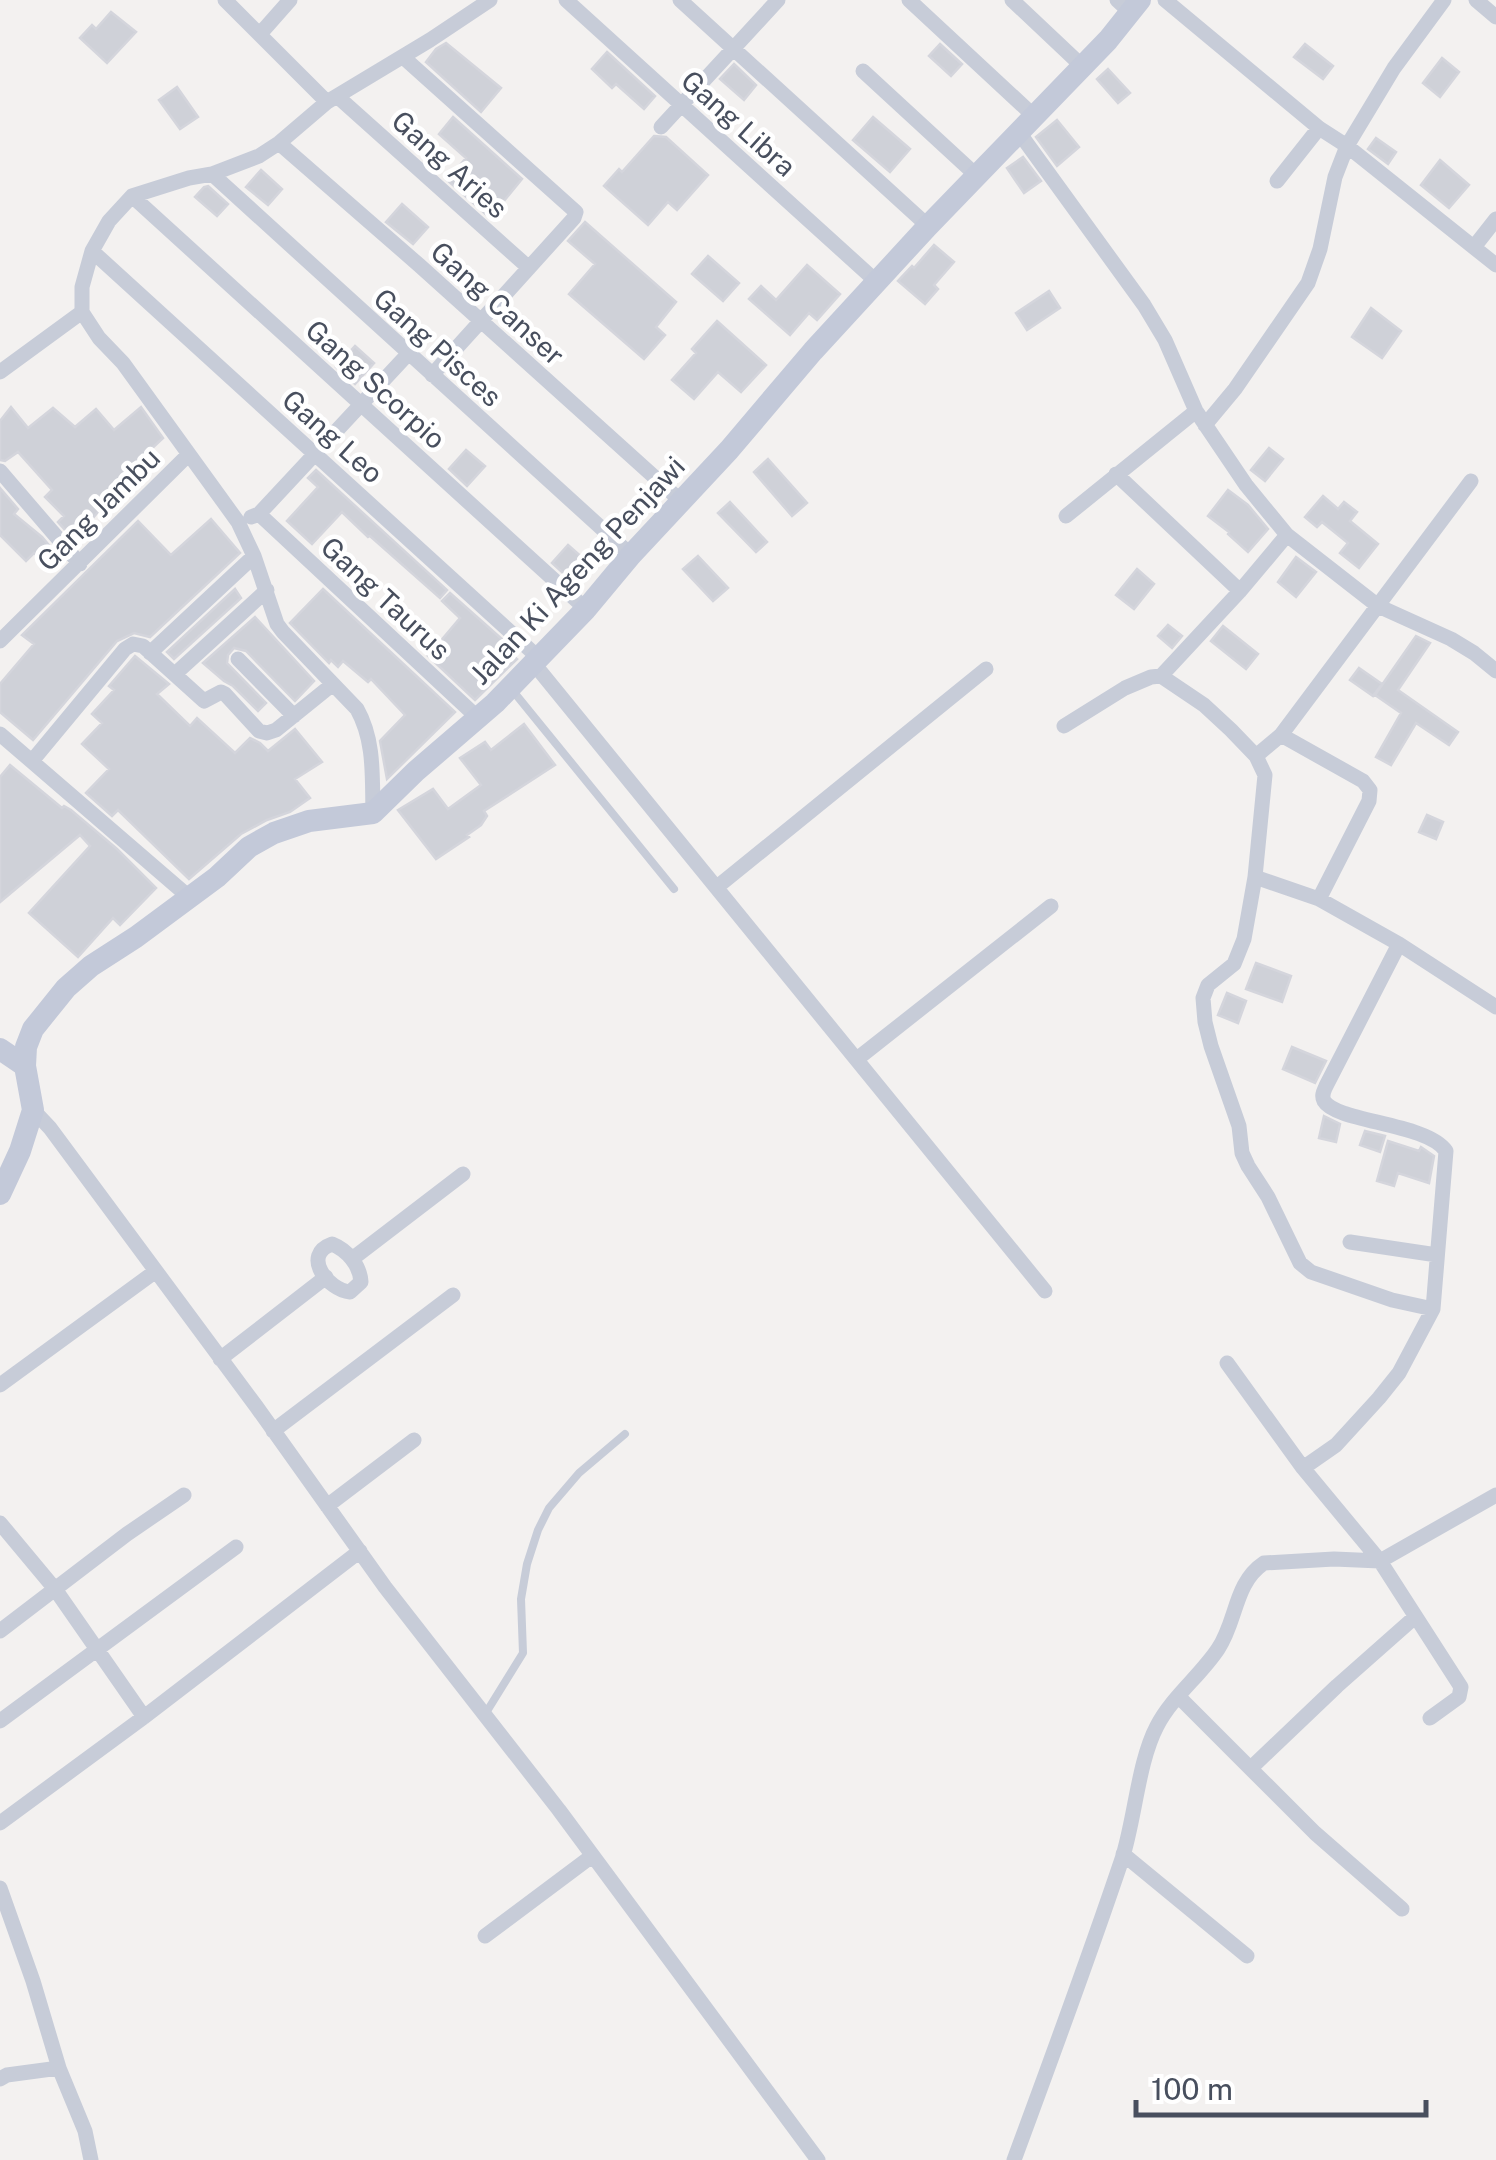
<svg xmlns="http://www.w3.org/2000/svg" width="1496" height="2160" viewBox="0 0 1496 2160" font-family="'Public Sans',sans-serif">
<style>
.building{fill:#cfd1d8;stroke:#d4d5dc;stroke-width:2.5}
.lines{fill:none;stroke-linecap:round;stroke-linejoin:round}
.lane{stroke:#c7ccd8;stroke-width:8}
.street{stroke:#c7ccd8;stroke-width:15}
.secondary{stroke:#c3c9d9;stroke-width:22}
.labels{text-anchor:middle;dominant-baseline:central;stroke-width:9;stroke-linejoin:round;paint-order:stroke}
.street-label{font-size:28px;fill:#484f5e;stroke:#fff}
</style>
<rect width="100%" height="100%" fill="#f3f1f0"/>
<path class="building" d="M111 12 136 32 107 63 80 38 92 25 96 29Z
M446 43 501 88 481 112 426 62 436 49Z
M940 44 962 64 951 76 929 56Z
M1305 44 1333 66 1323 79 1294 57Z
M607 52 655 96 644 109 616 84 612 88 592 69Z
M1442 58 1459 72 1440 97 1423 83Z
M734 64 756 85 744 100 720 79Z
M1108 69 1130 93 1118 103 1097 79Z
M177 87 198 117 180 129 159 100Z
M453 117 522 179 490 218 447 180 466 158 439 134Z
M873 117 910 149 890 172 853 140Z
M1057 120 1079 147 1057 166 1036 137Z
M654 136 666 137 708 175 677 210 668 202 648 225 604 186 619 169 622 172Z
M1376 138 1396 152 1388 164 1368 149Z
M1023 157 1041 181 1024 193 1007 168Z
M1440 160 1469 185 1449 208 1421 185Z
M261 170 282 189 268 205 246 187Z
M208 186 228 204 217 216 195 197 204 187Z
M402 204 428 227 413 244 386 222Z
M585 222 676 302 656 327 665 335 644 359 569 294 595 264 568 241Z
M934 245 954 262 934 285 938 289 925 304 898 281 912 266 914 268Z
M708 256 739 283 723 301 692 274Z
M807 265 840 294 817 320 809 313 790 335 749 299 761 286 776 300Z
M1049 291 1060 308 1027 330 1016 313Z
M1371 308 1401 331 1382 358 1352 337Z
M717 321 766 365 741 392 718 372 694 399 672 380 696 353 692 349Z
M355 346 374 363 355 384 336 367Z
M11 407 28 428 53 408 75 427 96 409 114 430 141 407 163 438 148 452 156 459 98 512 74 540 58 522 64 516 45 497 52 490 18 452 5 461 0 460V421Z
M1269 448 1283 459 1265 481 1251 470Z
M466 450 485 466 467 486 449 469Z
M768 459 807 503 792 516 754 472Z
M316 470 447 590 440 598 370 536 368 537 342 512 312 544 287 521 318 487 308 478Z
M0 488 18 509 14 514 42 537 59 557 51 567 34 553 26 561 0 535Z
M1228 490 1248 505 1268 529 1248 552 1228 534 1229 532 1208 516Z
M1323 496 1338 509 1344 502 1357 512 1350 521 1378 544 1359 568 1340 553 1348 543 1322 522 1317 527 1305 517Z
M730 502 767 542 756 552 718 513Z
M211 519 240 553 150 637 134 633 117 641 33 740 0 712V684L34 644 22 635 138 521 171 555Z
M568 545 592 566 575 584 552 563Z
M698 556 728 588 713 601 683 569Z
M1296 557 1316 572 1296 597 1278 582Z
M1137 569 1154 584 1134 609 1116 595Z
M235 589 241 598 174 659 167 652Z
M323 589 455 712 387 779 380 741 405 715 371 679 368 682 343 661 338 667 331 660 329 663 290 623Z
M450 593 504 641 500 646 517 659 475 700 428 656 460 618 442 601Z
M255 617 314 681 295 701 246 651 234 648 228 655 227 663 266 703 258 711 233 686 224 681 203 663Z
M1168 625 1182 636 1172 648 1158 636Z
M1223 626 1258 654 1246 669 1211 641Z
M1416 636 1430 643 1398 690 1458 732 1449 745 1416 723 1391 765 1376 757 1401 713 1375 695Z
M135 656 169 684 157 694 190 726 197 718 235 753 250 738 260 743 268 751 295 729 322 762 295 779 310 798 290 812 267 820 241 834 189 879 118 810 112 816 86 793 109 769 82 744 102 723 92 714 114 690 109 686Z
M1359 668 1382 684 1373 696 1350 680Z
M524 724 555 765 484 811 487 816 481 825 467 835 469 837 436 859 398 810 433 789 448 809 481 785 460 758 485 742 491 750Z
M10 765 62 808 64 806 71 810 117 849 156 888 120 925 113 918 78 957 29 913 90 846 80 835 0 902V777Z
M1427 815 1443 822 1436 839 1419 832Z
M1256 963 1291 976 1282 1002 1246 989Z
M1227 993 1246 1001 1238 1023 1218 1015Z
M1292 1047 1326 1061 1315 1083 1283 1069Z
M1324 1116 1340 1124 1336 1142 1319 1138Z
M1365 1131 1385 1136 1380 1152 1360 1145Z
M1388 1141 1419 1151 1421 1147 1434 1156 1429 1183 1398 1173 1394 1186 1377 1181Z"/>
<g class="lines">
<path class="lane" d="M513 691 674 889
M484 1716 523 1653 521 1599 527 1564 538 1530 549 1508 579 1473 625 1434"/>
<path class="street" d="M225 0 327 102
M566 0 878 283
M680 0 928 226
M909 0 1035 117
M1012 0 1082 66
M1117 0 1129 11
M1165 0 1319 128 1347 146 1496 265
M1476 0 1496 17
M260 34 290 0
M403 57 576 212 574 218 432 375
M863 71 977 176
M338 97 529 268
M661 127 778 0
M1020 134 1144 305 1165 340 1196 411 1246 485 1287 535 1378 606 1451 639 1474 653 1496 671
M279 143 419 265 681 501
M212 174 631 555
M1277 181 1319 128
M132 196 586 609
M1474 247 1496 219
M92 251 540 659
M0 372 82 312
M1205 425 1235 389 1308 283 1320 249 1335 177 1347 146 1394 68 1444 0
M0 471 80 564
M1116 474 1240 591
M259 514 478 718
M1066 516 1196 411
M251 517 259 514 408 354
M0 641 188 455
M150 653 254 556
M238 659 294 716
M535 665 1045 1291
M175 674 267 590
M1161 676 1240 591 1287 535
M1064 726 1125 688 1151 677 1161 676 1204 705 1231 730 1256 756 1265 775 1255 877 1244 939 1234 964 1208 985 1203 998 1205 1022 1211 1046 1239 1126 1242 1153 1248 1166 1268 1197 1300 1263 1311 1272 1392 1300 1433 1309
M0 734 189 897
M1281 735 1471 481
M1256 756 1281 735 1363 781 1370 790 1369 801 1319 899
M32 761 125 649 133 644 143 646 204 701 221 692 225 694 259 731 267 733 276 730 333 684
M373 813C372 777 375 741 357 709L283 632 277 624 254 556 238 522 123 363 99 338 82 312V287L92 251 109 221 132 196 189 178 212 174 259 156 279 143 327 102 430 40 490 0
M1255 877 1319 899 1399 944 1496 1007
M717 887 986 669
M857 1059 1051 906
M33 1110 50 1128 256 1406 385 1587 559 1810 818 2160
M1350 1242 1437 1255
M332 1244C347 1250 360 1265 361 1282L350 1292C328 1290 301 1255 332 1244Z
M352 1259 463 1174
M220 1359 326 1277
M1227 1363 1303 1468 1380 1561 1461 1687 1459 1697 1430 1718
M0 1385 156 1271
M273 1431 453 1295
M1303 1468 1336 1445 1379 1398 1399 1373 1433 1309 1446 1151C1427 1123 1336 1122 1324 1101 1321 1095 1324 1091 1326 1086L1399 944
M327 1506 414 1440
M0 1523 55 1589 144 1717
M0 1631 127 1534 184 1495
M1179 1697 1315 1833 1402 1909
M0 1721 236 1547
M1251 1768 1337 1686 1415 1617
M0 1823 144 1717 360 1551
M1123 1854 1247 1956
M0 1888 33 1981 59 2068
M485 1936 592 1856
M0 2079 7 2075 59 2068 85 2131 91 2160
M1014 2160C1051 2060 1088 1960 1122 1859 1135 1819 1138 1762 1157 1726 1172 1697 1200 1676 1218 1649 1237 1621 1234 1583 1264 1563L1334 1559 1380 1561 1496 1495"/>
<path class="secondary" d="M0 1049 25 1066 26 1047 33 1029 66 988 91 966 136 937 217 877 249 847 274 833 309 821 373 813 416 771 495 703 586 609 631 555 729 450 813 351 928 226 1108 40 1140 0
M0 1194 20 1151 33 1110 25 1066"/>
</g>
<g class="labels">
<g class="street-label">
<text transform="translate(739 123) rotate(42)">Gang Libra</text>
<text transform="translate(450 164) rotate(42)">Gang Aries</text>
<text transform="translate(498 303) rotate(42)">Gang Canser</text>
<text transform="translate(438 347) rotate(42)">Gang Pisces</text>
<text transform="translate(376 384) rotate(42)">Gang Scorpio</text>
<text transform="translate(333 436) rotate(42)">Gang Leo</text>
<text transform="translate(98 509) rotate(-45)">Gang Jambu</text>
<text transform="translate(577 570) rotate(-47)">Jalan Ki Ageng Penjawi</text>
<text transform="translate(386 598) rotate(43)">Gang Taurus</text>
</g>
</g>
<path d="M1136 2100v15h290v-15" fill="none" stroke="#484f5e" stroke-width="5"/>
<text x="1151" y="2100" font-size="30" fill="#484f5e" stroke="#ffffff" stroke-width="8" paint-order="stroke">100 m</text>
</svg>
